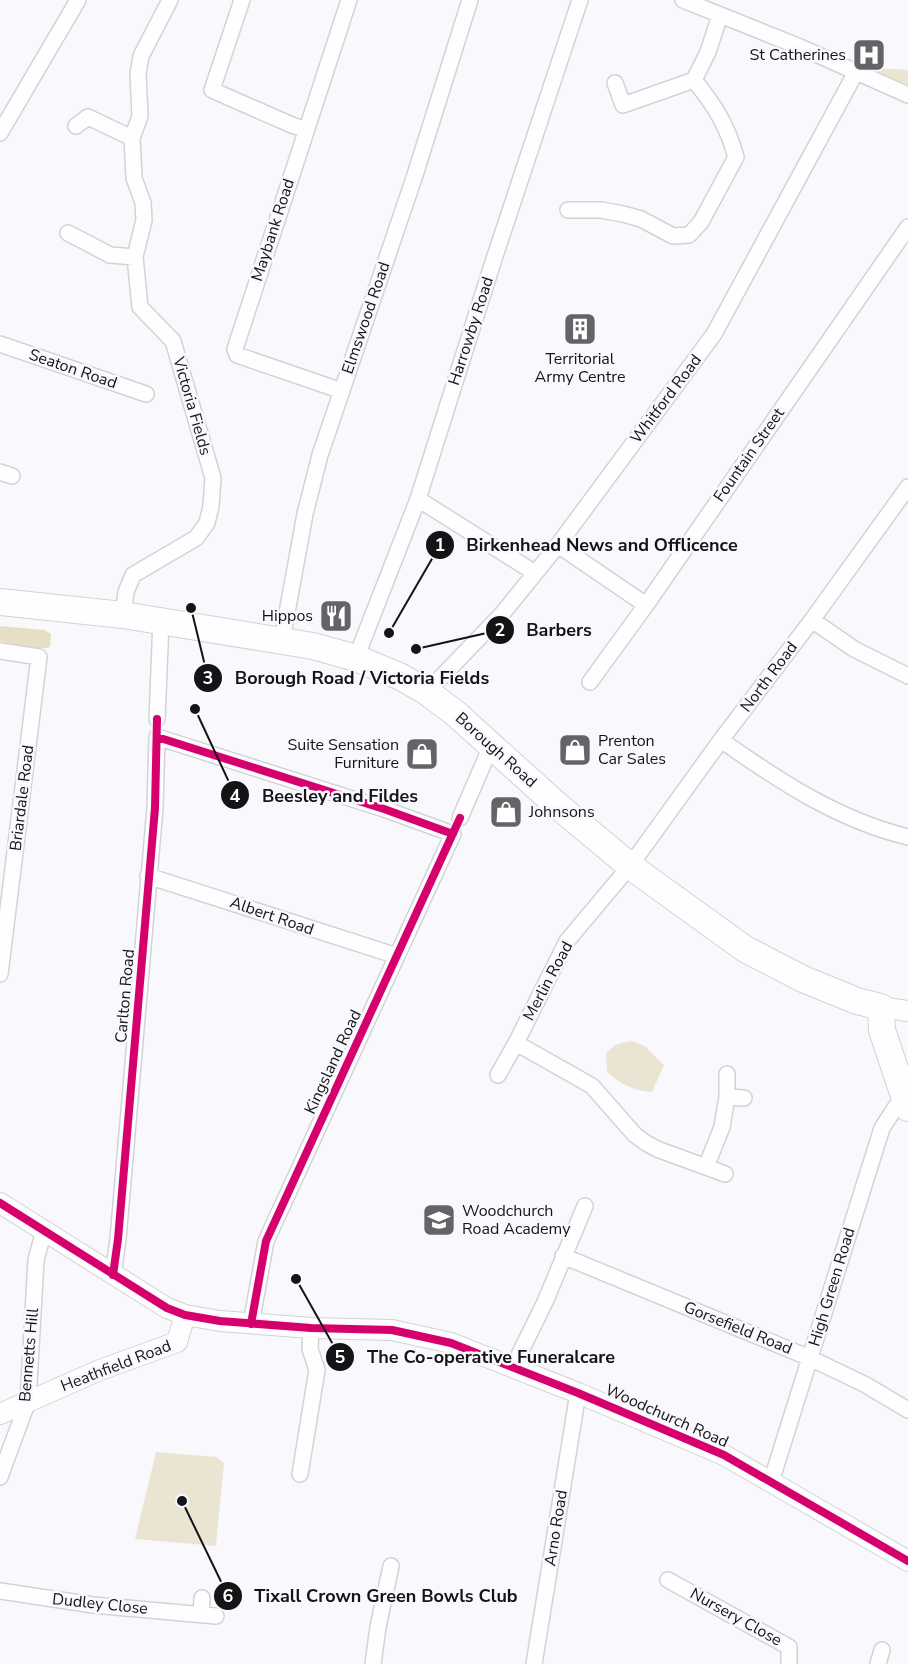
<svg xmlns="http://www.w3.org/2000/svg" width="908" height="1664" viewBox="0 0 908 1664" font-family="'Nunito Sans',sans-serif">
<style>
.green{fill:#eae5d3}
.forest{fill:#e6dfc5}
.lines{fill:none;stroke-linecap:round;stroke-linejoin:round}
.minor-casing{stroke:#d3d3d7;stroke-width:18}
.tertiary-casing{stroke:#d3d3d7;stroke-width:22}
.trunk-casing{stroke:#d3d3d7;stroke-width:28}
.minor{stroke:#fefeff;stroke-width:15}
.tertiary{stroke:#fefeff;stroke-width:20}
.trunk{stroke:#fefeff;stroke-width:26}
.cycleway-casing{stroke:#f8f8fe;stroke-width:11}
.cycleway{stroke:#d6006c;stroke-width:8}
.labels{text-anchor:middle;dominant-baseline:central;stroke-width:5;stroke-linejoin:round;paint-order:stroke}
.poi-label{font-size:16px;fill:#141417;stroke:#f8f8fe;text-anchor:end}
.street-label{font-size:16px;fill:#141417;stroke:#f8f8fe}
.leader{fill:none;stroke:#141417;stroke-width:2}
.callout-dot{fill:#141417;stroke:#f8f8fe;stroke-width:2}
.mark-label{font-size:18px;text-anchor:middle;font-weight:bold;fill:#fff}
.callout-label{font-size:18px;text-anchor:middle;font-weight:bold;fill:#141417;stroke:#f8f8fe;stroke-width:5;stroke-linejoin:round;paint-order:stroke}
</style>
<rect width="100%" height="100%" fill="#f9f9fd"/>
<path class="green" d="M858 67 908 70V87Z
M633 1041 646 1047 664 1065 652 1092C634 1091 620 1084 607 1072L606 1054C613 1044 621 1042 633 1041Z
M156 1452 217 1457 224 1463 216 1546 135 1539Z"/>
<path class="forest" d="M0 626 45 630 51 634 50 647C31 651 18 646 0 641Z"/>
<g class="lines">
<g class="minor-casing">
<path id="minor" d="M242 0 212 90 294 126 306 129
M683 0 800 47 908 95
M615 83 623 105 694 80 708 52 720 15
M76 126 88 117 132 138
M0 133 78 0
M568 210H601L623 214 641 219 673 236 689 235 701 222 736 157C727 125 715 106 694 80
M68 233 110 255 135 257
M0 344 146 394
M342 391 237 355 235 349 349 0
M0 472 12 476
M418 499 535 573
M558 545 646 605
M123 615 126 592 133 575 196 538 207 523 211 506 213 478 173 341 140 307 135 257 144 220 143 203 134 178 132 138 140 116 138 74 141 56 170 0
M812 620 854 649 908 676
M282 640 305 514 320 455 414 178 470 0
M0 651 39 657 0 974
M356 658 418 499 494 259 580 0
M590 682 646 605 908 227
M427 692 502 614 558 545 714 334 856 72
M157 719 161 621
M721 740C779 781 838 820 908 837
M460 818 491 746
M148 876 397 956
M516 1043 592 1086 635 1135 646 1143 657 1149 725 1174
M727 1074V1097L744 1098
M498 1075 516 1043 567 941 630 866 721 740 812 620 908 487
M706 1167 722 1127 727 1097
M563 1256 810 1358 866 1385 908 1410
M113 1275 118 1239 155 808 157 737 384 809 453 834 266 1241 251 1324
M513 1367 545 1302 585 1206
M300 1474 317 1370 310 1349 311 1328
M0 1477 28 1401 36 1260 44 1230
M771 1482 882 1128 903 1096
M668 1580 789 1647V1664
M0 1591 93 1605 216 1616
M201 1615 202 1598
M373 1664 378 1627 391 1566
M534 1664 578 1393
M878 1664 882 1650"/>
</g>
<g class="tertiary-casing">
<path id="tertiary" d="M881 1007 908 1011
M0 1203 167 1308 185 1315 220 1321 311 1328 392 1330 451 1343 578 1393 724 1455 908 1561
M0 1414 100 1370 177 1342 185 1315"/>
</g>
<g class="trunk-casing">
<path id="trunk" d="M0 602 123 615 313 646 356 658 401 677 427 692 455 713 558 806 630 866 745 949 803 979 857 1001 881 1007 882 1030 908 1108"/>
</g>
<use href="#minor" class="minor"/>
<use href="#tertiary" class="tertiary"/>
<use href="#trunk" class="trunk"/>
<g class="cycleway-casing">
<path id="cycleway" d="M157 737 384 809 453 834
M0 1203 167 1308 185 1315 220 1321 311 1328 392 1330 451 1343 578 1393 724 1455 908 1561
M113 1275 118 1239 155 808 157 719
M251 1324 266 1241 460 818"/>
</g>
<use href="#cycleway" class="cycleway"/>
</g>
<defs>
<g id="hospital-square" transform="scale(1.725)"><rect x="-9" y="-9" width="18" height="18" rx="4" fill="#646468" stroke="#f8f8fe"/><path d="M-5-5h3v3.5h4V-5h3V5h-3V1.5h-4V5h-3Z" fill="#fff"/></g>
<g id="building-square" transform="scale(1.725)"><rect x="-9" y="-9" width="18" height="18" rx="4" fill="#646468" stroke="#f8f8fe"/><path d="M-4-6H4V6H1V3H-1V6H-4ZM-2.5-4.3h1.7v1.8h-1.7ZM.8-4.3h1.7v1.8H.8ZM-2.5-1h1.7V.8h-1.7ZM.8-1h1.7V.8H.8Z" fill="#fff"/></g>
<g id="restaurant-square" transform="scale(1.725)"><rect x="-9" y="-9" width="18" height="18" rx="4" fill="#646468" stroke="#f8f8fe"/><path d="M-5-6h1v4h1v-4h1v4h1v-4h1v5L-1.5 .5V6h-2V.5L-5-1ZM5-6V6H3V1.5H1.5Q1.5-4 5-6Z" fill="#fff"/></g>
<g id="shop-square" transform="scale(1.725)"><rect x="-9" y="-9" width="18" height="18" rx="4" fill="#646468" stroke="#f8f8fe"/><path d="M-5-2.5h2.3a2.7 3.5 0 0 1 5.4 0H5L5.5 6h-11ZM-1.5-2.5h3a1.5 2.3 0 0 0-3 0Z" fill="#fff"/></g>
<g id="school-square" transform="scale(1.725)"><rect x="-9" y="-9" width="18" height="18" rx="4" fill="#646468" stroke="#f8f8fe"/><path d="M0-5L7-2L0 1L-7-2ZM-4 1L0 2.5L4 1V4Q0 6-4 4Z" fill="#fff"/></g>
</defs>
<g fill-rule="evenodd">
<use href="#hospital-square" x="869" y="55"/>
<use href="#building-square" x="580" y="329"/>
<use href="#restaurant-square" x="336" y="616"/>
<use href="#shop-square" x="575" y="750"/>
<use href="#shop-square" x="422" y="754"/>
<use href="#shop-square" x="506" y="812"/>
<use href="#school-square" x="439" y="1220"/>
</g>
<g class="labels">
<g class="poi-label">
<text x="846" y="55">St Catherines</text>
<text x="580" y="359" text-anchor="middle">Territorial<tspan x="580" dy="18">Army Centre</tspan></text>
<text x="313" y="616">Hippos</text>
<text x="598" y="741" text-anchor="start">Prenton<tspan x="598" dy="18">Car Sales</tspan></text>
<text x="399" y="745">Suite Sensation<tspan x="399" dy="18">Furniture</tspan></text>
<text x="529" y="812" text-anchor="start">Johnsons</text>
<text x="462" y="1211" text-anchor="start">Woodchurch<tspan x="462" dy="18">Road Academy</tspan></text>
</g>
<g class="street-label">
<text transform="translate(273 230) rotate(-72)">Maybank Road</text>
<text transform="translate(366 318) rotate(-71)">Elmswood Road</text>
<text transform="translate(471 331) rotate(-72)">Harrowby Road</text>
<text transform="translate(73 369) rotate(19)">Seaton Road</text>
<text transform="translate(666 399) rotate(-53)">Whitford Road</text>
<text transform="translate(192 406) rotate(74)">Victoria Fields</text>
<text transform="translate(749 455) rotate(-55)">Fountain Street</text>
<text transform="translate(769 677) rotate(-53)">North Road</text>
<text transform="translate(496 750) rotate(42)">Borough Road</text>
<text transform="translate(22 798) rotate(-83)">Briardale Road</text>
<text transform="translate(272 916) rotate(19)">Albert Road</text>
<text transform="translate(548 981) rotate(-62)">Merlin Road</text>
<text transform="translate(125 996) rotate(-85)">Carlton Road</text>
<text transform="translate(333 1062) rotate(-65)">Kingsland Road</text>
<text transform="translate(832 1287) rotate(-73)">High Green Road</text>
<text transform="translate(738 1328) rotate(22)">Gorsefield Road</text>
<text transform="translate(29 1355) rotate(-85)">Bennetts Hill</text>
<text transform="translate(116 1366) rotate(-21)">Heathfield Road</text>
<text transform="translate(667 1416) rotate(24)">Woodchurch Road</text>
<text transform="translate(556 1528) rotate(-81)">Arno Road</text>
<text transform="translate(100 1604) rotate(6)">Dudley Close</text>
<text transform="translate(736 1617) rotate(29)">Nursery Close</text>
</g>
</g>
<path class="leader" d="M389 633L440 545M416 649L500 630M191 608L208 678M195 709L235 795M296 1279L340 1357M182 1501L228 1596"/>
<g class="callout-dot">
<circle cx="389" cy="633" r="6"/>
<circle cx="416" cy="649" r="6"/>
<circle cx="191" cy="608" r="6"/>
<circle cx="195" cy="709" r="6"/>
<circle cx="296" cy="1279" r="6"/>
<circle cx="182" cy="1501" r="6"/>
<circle cx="440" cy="545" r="15"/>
<circle cx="500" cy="630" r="15"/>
<circle cx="208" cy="678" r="15"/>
<circle cx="235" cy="795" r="15"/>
<circle cx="340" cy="1357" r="15"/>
<circle cx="228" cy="1596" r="15"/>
</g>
<g class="mark-label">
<text x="440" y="551">1</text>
<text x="500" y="636">2</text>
<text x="208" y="684">3</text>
<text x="235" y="802">4</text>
<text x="340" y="1363">5</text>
<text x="228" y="1602">6</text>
</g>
<g class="callout-label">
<text x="602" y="551">Birkenhead News and Offlicence</text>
<text x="559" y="636">Barbers</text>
<text x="362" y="684">Borough Road / Victoria Fields</text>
<text x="340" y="802">Beesley and Fildes</text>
<text x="491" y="1363">The Co-operative Funeralcare</text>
<text x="386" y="1602">Tixall Crown Green Bowls Club</text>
</g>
</svg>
